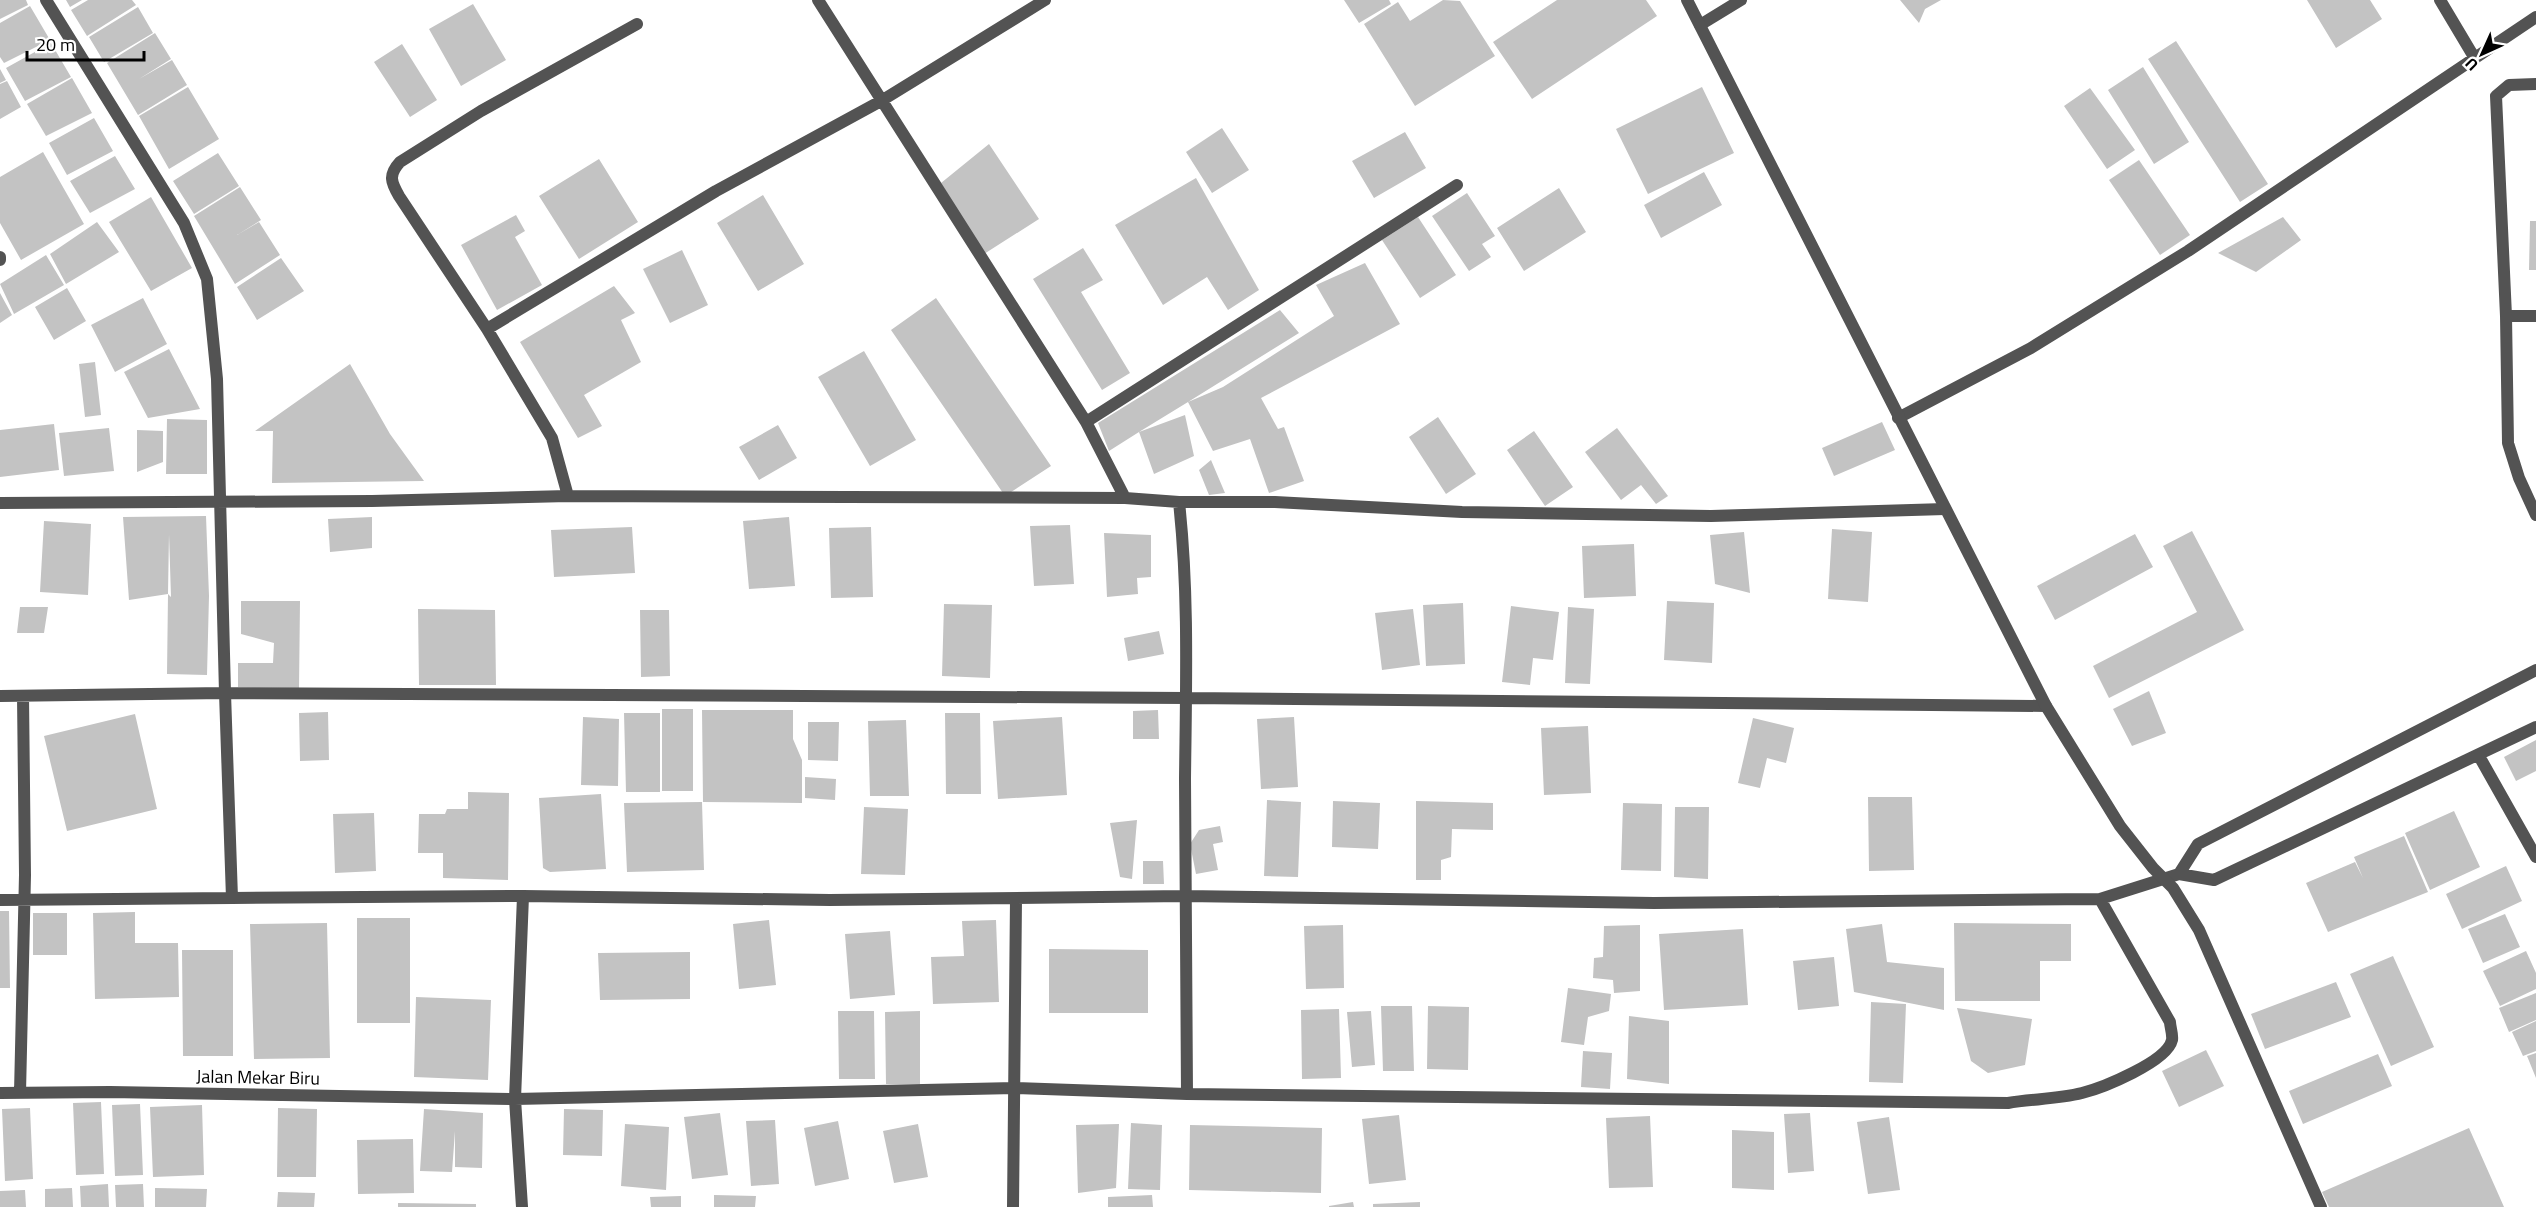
<svg xmlns="http://www.w3.org/2000/svg" width="2536" height="1207" viewBox="0 0 2536 1207" font-family="'Titillium Web',sans-serif">
<style>
.building{fill:#c3c3c3}
.lines{fill:none;stroke-linecap:round;stroke-linejoin:round}
.minor{stroke:#535353;stroke-width:12}
.tertiary{stroke:#535353;stroke-width:12}
.labels{text-anchor:middle;dominant-baseline:central;stroke-width:4.5;stroke-linejoin:round;paint-order:stroke}
.street-label{font-size:18px;fill:#000;stroke:#fff}
</style>
<rect width="100%" height="100%" fill="#fff"/>
<path class="building" d="M0 0H26L28 5 0 19Z
M66 0H82L70 7Z
M88 0H132L136 5 87 36 71 10Z
M1344 0H1389L1391 4 1359 23Z
M1443 0 1460 1 1495 56 1415 106 1364 24 1398 2 1410 21Z
M1557 0H1646L1657 16 1532 99 1493 42Z
M1900 0H1941L1925 9 1919 23Z
M2307 0H2370L2382 19 2336 48Z
M473 4 506 60 461 86 429 29Z
M30 6 50 40 4 63 0 57V23Z
M138 7 153 33 104 62 89 37Z
M155 33 171 59 139 79 172 60 187 85 138 115 107 63Z
M2176 41 2268 184 2240 202 2148 59Z
M51 43 71 77 25 101 6 68Z
M402 44 437 100 410 117 374 62Z
M2143 67 2189 142 2154 164 2108 90Z
M0 69 6 80 0 83Z
M72 78 92 113 46 136 27 104Z
M7 81 21 107 0 119V84Z
M188 87 219 139 169 169 139 116Z
M1702 87 1734 153 1648 194 1616 129Z
M2090 88 2135 150 2107 169 2064 106Z
M94 118 113 151 67 175 49 143Z
M1222 128 1249 170 1212 193 1186 152Z
M1405 132 1426 168 1374 198 1352 161Z
M989 144 1039 219 984 254 941 183Z
M43 152 84 224 21 260 0 223V177Z
M218 153 239 186 194 214 173 181Z
M115 156 135 189 90 213 70 181Z
M599 159 638 222 579 259 539 196Z
M2139 160 2190 235 2160 255 2109 180Z
M1704 172 1722 205 1661 238 1644 205Z
M1196 178 1259 290 1228 310 1207 277 1163 305 1115 225Z
M240 187 261 220 237 235 259 222 280 255 235 284 194 216Z
M1559 188 1586 232 1524 271 1497 228Z
M1467 193 1495 236 1482 244 1491 257 1469 271 1432 216Z
M763 195 804 264 758 291 717 223Z
M151 197 192 268 151 291 109 222Z
M516 215 525 231 515 237 542 285 497 310 461 245Z
M1418 217 1456 275 1420 298 1382 240Z
M2283 217 2301 240 2256 272 2218 253Z
M2530 221H2536V270H2529Z
M97 222 119 252 66 284 50 254Z
M1083 248 1103 280 1081 292 1130 373 1102 390 1033 279Z
M682 250 708 305 670 323 643 269Z
M46 255 64 285 14 314 0 284Z
M281 258 304 291 257 320 237 287Z
M1365 263 1400 324 1261 398 1278 429 1284 427 1304 481 1269 493 1250 439 1213 451 1188 402 1139 432 1185 415 1194 456 1154 474 1139 432 1109 451 1098 423 1280 310 1299 333 1188 402 1223 387 1334 316 1316 285Z
M614 286 635 313 621 320 641 362 584 395 602 426 578 438 520 342Z
M67 288 86 321 54 340 35 307Z
M0 293 12 315 0 323Z
M143 298 167 344 115 372 91 325Z
M936 298 1051 466 1005 496 891 330Z
M169 349 200 409 148 418 124 372Z
M864 351 916 440 870 466 818 377Z
M95 362 101 415 85 417 79 364Z
M350 364 390 434 424 481 272 483 273 431H255Z
M1438 417 1476 474 1446 494 1409 437Z
M167 419 207 420V474H166Z
M1882 422 1895 450 1834 476 1822 448Z
M54 424 59 470 0 477V430Z
M778 425 797 458 759 480 739 447Z
M109 428 114 471 64 476 59 433Z
M1617 428 1668 496 1656 504 1641 485 1621 500 1585 452Z
M137 430 163 431V462L137 472Z
M1534 431 1573 487 1545 506 1507 450Z
M1211 460 1225 493 1209 495 1199 470Z
M206 516 209 596 207 675 167 674 168 594 171 597 169 534 168 594 129 600 123 517Z
M372 517V548L330 552 328 519Z
M789 517 795 586 749 589 743 521Z
M44 521 91 524 88 595 40 592Z
M1070 525 1074 584 1034 586 1030 526Z
M632 527 635 573 554 577 551 530Z
M871 527 873 597 831 598 829 528Z
M1832 529 1872 532 1868 602 1828 599Z
M2192 531 2244 630 2109 698 2093 666 2197 612 2163 546Z
M1744 532 1750 593 1715 584 1710 535Z
M1104 533 1151 535V577L1137 578 1138 594 1107 597Z
M2135 534 2153 567 2055 620 2037 586Z
M1634 544 1636 596 1584 598 1582 546Z
M241 601H300L299 688 238 687V663H273L274 643 241 634Z
M1667 601 1714 603 1712 663 1664 660Z
M1463 603 1465 664 1426 666 1423 605Z
M944 604 992 605 990 678 942 676Z
M1511 606 1559 612 1553 660 1533 658 1530 685 1502 682Z
M20 607H48L44 633H17Z
M1568 607 1594 609 1590 684 1565 683Z
M418 609 495 610 496 685H419Z
M1413 609 1420 665 1382 670 1375 613Z
M640 610H669L670 676 641 677Z
M1159 631 1164 654 1128 661 1124 638Z
M2149 691 2166 733 2132 746 2113 709Z
M662 709H693V791H662Z
M702 710H793V739L802 760V803L703 802Z
M1158 710 1159 739H1133V711Z
M328 712 329 760 300 761 299 713Z
M624 713H660V792H626Z
M945 713H980L981 794H946Z
M135 714 157 809 67 831 44 736Z
M583 717 619 719 618 786 581 785Z
M1062 717 1067 795 998 799 993 721Z
M1294 717 1298 787 1261 789 1257 719Z
M1753 718 1794 728 1786 763 1767 758 1760 788 1738 783Z
M906 720 909 796H870L868 721Z
M808 722H839L838 761 808 760Z
M1588 726 1591 793 1544 795 1541 728Z
M2536 740V771L2516 781 2504 757Z
M805 777 836 779 835 800 805 798Z
M468 792 509 793 508 880 443 878V853H418L419 814H445L447 809H468Z
M601 794 606 869 550 872 543 868 539 798Z
M1868 797H1912L1914 870 1869 871Z
M1267 800 1301 802 1298 877 1264 876Z
M1333 801 1380 803 1378 849 1332 847Z
M1416 801 1493 803V830L1452 829 1451 857 1441 860V880H1416Z
M702 802 704 870 627 872 624 803Z
M1623 803 1662 804 1661 871 1621 870Z
M864 807 908 809 905 875 861 874Z
M1675 807H1709L1708 879 1674 877Z
M2454 811 2480 867 2430 890 2405 833Z
M374 813 376 871 335 873 333 814Z
M1137 820 1132 879 1120 877 1110 823Z
M1220 826 1223 842 1213 844 1218 870 1196 874 1190 844 1199 830Z
M2404 836 2428 892 2328 932 2306 883 2355 862 2363 878 2354 857Z
M1143 861H1163L1164 884H1143Z
M2506 866 2522 901 2462 929 2446 894Z
M0 911H9L10 988H0Z
M135 912V943H178L179 997 95 999 93 913Z
M33 913H67V955H33Z
M2505 914 2520 947 2483 963 2468 929Z
M357 918H410V1023H357Z
M769 920 776 985 739 989 733 924Z
M996 920 999 1002 933 1004 931 957 964 956 962 921Z
M327 923 330 1058 254 1059 250 924Z
M1954 923 2071 924V961H2040V1001H1955Z
M1882 924 1887 962 1944 968V1010L1854 992 1846 929Z
M1343 925 1344 988 1306 989 1304 926Z
M1640 925V991L1614 993 1613 980 1593 978 1594 958 1603 957 1604 926Z
M1743 929 1748 1005 1664 1010 1659 934Z
M890 931 895 995 850 999 845 934Z
M1049 949 1148 950V1013H1049Z
M182 950H233V1056H183Z
M2526 951 2536 973V989L2500 1006 2483 971Z
M690 952V999L600 1000 598 953Z
M2393 956 2434 1047 2391 1066 2350 974Z
M1834 957 1839 1006 1798 1010 1793 961Z
M2336 982 2351 1017 2265 1049 2251 1014Z
M1568 988 1611 994 1609 1011 1588 1017 1584 1045 1561 1042Z
M2536 993V1020L2509 1032 2499 1008Z
M416 997 491 1000 488 1080 414 1077Z
M1871 1002 1906 1004 1903 1083 1869 1082Z
M1381 1006H1412L1414 1071H1383Z
M1428 1006 1469 1007 1468 1070 1427 1069Z
M1957 1008 2032 1019 2025 1065 1988 1073 1971 1061Z
M1339 1009 1341 1078 1302 1079 1301 1010Z
M838 1011H874L875 1079H839Z
M920 1011V1084H886L885 1012Z
M1371 1011 1375 1065 1352 1067 1347 1012Z
M1629 1016 1669 1021V1084L1627 1079Z
M2536 1021V1051L2523 1056 2512 1032Z
M2206 1050 2224 1086 2179 1107 2162 1071Z
M1583 1051 1612 1053 1610 1089 1581 1087Z
M2536 1053V1078L2527 1056Z
M2378 1054 2392 1086 2303 1124 2289 1091Z
M101 1102 104 1174 76 1175 73 1103Z
M140 1104 143 1175 115 1176 112 1105Z
M202 1105 204 1175 153 1177 150 1107Z
M30 1108 33 1179 5 1181 2 1109Z
M278 1108 317 1109 316 1177H277Z
M424 1109 483 1113 482 1168 455 1167V1131L452 1172 420 1171Z
M564 1109 603 1110 602 1156 563 1155Z
M720 1113 728 1175 692 1179 684 1117Z
M1810 1113 1814 1171 1788 1173 1784 1114Z
M1399 1115 1406 1180 1369 1184 1362 1119Z
M1650 1116 1653 1187 1609 1188 1606 1118Z
M1889 1117 1900 1190 1868 1194 1857 1122Z
M775 1120 779 1184 751 1186 746 1121Z
M838 1121 849 1179 815 1186 804 1128Z
M1131 1123 1162 1125 1160 1190 1128 1189Z
M625 1124 669 1127 666 1190 621 1186Z
M918 1124 928 1177 894 1183 883 1131Z
M1119 1124 1116 1188 1078 1193 1076 1125Z
M1190 1125 1322 1128 1321 1193 1189 1190Z
M2469 1128 2504 1207H2329L2322 1192Z
M1732 1130 1774 1132V1190L1732 1188Z
M413 1139 414 1193 358 1194 357 1140Z
M108 1184 109 1207H81L80 1186Z
M143 1184 144 1207H116L115 1185Z
M72 1188 73 1207H45V1189Z
M155 1188 207 1189 206 1207H155Z
M25 1190 26 1207H0V1191Z
M278 1192 315 1193 314 1207H277Z
M714 1195 756 1196 755 1207H714Z
M1152 1195 1153 1207H1108V1197Z
M681 1196V1207H651L650 1197Z
M1353 1202 1354 1207H1329V1206Z
M1420 1202V1207H1373V1204Z
M398 1203 476 1204V1207H398Z"/>
<g class="lines">
<path class="minor" d="M46 0 184 223 207 279 217 379 225 693 1186 698 2046 706
M818 0 1086 422 1125 498
M2440 0 2474 57
M1700 25 1741 0
M0 257V260
M2506 316 2496 96 2509 85 2536 84
M2536 316H2506L2508 443 2519 478 2536 515
M487 329 716 191 881 101 1045 0
M1898 418 2031 348 2188 251 2536 17
M1086 422 1457 185
M568 496 552 438 487 329 399 196C391 182 388 175 400 162L481 111 637 24
M0 503 372 501 568 496 1125 498 1179 502
M0 696 225 693 232 898 0 900
M2479 756 2536 857
M2179 874 2198 844 2536 670
M232 898 523 896 830 900 1185 896 1654 903 2100 899 2179 874 2214 880 2536 727
M0 1093 110 1092 515 1099 1015 1088 1187 1094 2008 1103C2032 1099 2058 1099 2082 1093 2102 1088 2167 1062 2172 1040 2173 1034 2170 1027 2170 1022L2100 899
M20 1093 25 875 23 696
M1187 1094C1186 989 1185 884 1185 779 1186 686 1189 594 1179 502H1275L1462 512 1711 516 1945 509
M522 1207 515 1099 523 896
M1013 1207 1016 899"/>
<path class="tertiary" d="M1687 0 2046 706 2120 826 2153 868 2173 888 2199 930 2321 1207"/>
</g>
<g class="labels">
<g class="street-label">
<text transform="translate(258 1077) rotate(1)">Jalan Mekar Biru</text>
</g>
</g>
<g transform="translate(2482 54) rotate(225)" stroke="#ffffff" stroke-width="4.5" paint-order="stroke">
<path d="M0-4.5L10 22L0 15L-10 22Z" fill="#000000"/>
<text y="-9" font-size="16" font-weight="bold" text-anchor="middle" fill="#000000">U</text>
</g>
<path d="M27 51v9h117v-9" fill="none" stroke="#000000" stroke-width="3"/>
<text x="36" y="51" font-size="18" fill="#000000" stroke="#ffffff" stroke-width="4.5" paint-order="stroke">20 m</text>
</svg>
